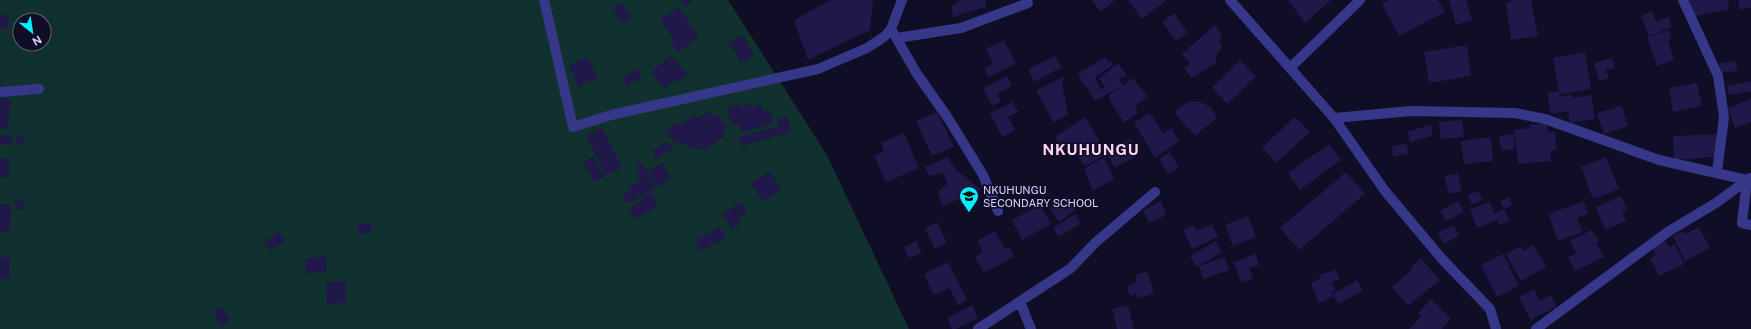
<svg xmlns="http://www.w3.org/2000/svg" width="1751" height="329" viewBox="0 0 1751 329" font-family="'Public Sans',sans-serif">
<style>
.green{fill:#10312e;fill-rule:evenodd}
.building{fill:#1f1849}
.lines{fill:none;stroke-linecap:round;stroke-linejoin:round}
.minor{stroke:#363788;stroke-width:10}
.labels{text-anchor:middle;dominant-baseline:central;stroke-width:3.5;stroke-linejoin:round;paint-order:stroke}
.poi-label{font-size:11px;fill:#d6d3ff;stroke:#100d26;text-anchor:start}
.district-label{font-size:15px;font-weight:bold;letter-spacing:1px;fill:#ffd5f2;stroke:#100d26}
</style>
<rect width="100%" height="100%" fill="#100d26"/>
<path class="green" d="M0 0H728L827 155 909 329H0ZM20 20H44V44H20Z"/>
<path class="building" d="M681 0H694L685 6Z
M830 0H873L870 30 808 60 794 20Z
M959 0H986V7L953 17 951 6 959 2Z
M1091 0H1115L1101 12Z
M1128 0H1167L1142 19Z
M1288 0H1331L1305 23Z
M1389 0H1438L1445 12 1399 36 1382 4Z
M1449 0H1466L1472 20 1456 25Z
M1514 0H1531L1538 36 1511 40 1506 3Z
M1689 0H1728L1729 9 1692 17Z
M1738 0H1751V7L1740 10Z
M622 2 632 18 622 24 613 8Z
M679 7 699 38 677 52 671 43 674 41 660 19Z
M1652 11 1656 22 1668 17 1672 27 1649 36 1641 16Z
M1174 13 1188 33 1176 41 1162 22Z
M0 15H9L8 29H0Z
M1215 25 1222 35 1219 40 1222 47 1215 58 1217 63 1191 78 1184 68 1190 64 1182 54Z
M1669 30 1672 39 1668 40 1674 60 1657 66 1647 37Z
M743 35 754 55 741 63 729 43Z
M1004 40 1016 64 988 77 984 68 993 63 986 49Z
M1467 45 1471 76 1429 83 1424 52Z
M1585 52 1591 89 1559 95 1560 97 1573 94 1574 98 1591 95 1595 119 1570 123 1568 111 1551 114 1547 93 1559 91 1553 58Z
M670 55 688 74 679 82 676 79 665 89 651 73Z
M1055 56 1062 67 1034 82 1028 69Z
M587 57 598 77 579 87 569 66Z
M1105 57 1108 62 1112 61 1113 65 1095 77 1101 90 1105 87 1099 78 1118 63 1127 75 1119 79 1123 85 1133 78 1148 97 1135 106 1138 113 1124 123 1110 101 1109 95 1121 86 1095 101 1077 74Z
M1612 58 1615 68 1606 70 1609 78 1599 81 1594 63Z
M1240 60 1256 77 1227 104 1212 87Z
M1736 61 1737 71 1720 73 1719 63Z
M637 69 642 77 627 86 623 77Z
M1007 76 1012 86 997 94 1001 101 992 106 983 88Z
M1065 76 1062 84 1068 114 1054 123 1036 90Z
M1751 81V91L1729 95 1727 86Z
M1697 83 1702 106 1673 112 1669 88Z
M0 98 11 99 7 129 0 128Z
M1751 99V122L1735 128 1728 108Z
M1198 101 1211 107 1217 118 1195 136 1174 112 1188 102Z
M1013 102 1018 112 1008 117 1015 130 1002 137 990 113Z
M740 104 741 107 751 104 752 107 761 104 764 112 769 110 773 123 742 133 738 123 732 125 726 109Z
M1622 106 1628 126 1604 134 1597 113Z
M709 111 713 116 718 114 727 127 722 131 725 136 703 151 701 147 696 150 694 146 689 149 686 143 682 146 680 142 677 144 665 131 678 122 680 125 695 115 697 119Z
M937 112 954 147 932 156 916 121Z
M1150 113 1163 133 1172 128 1179 141 1155 158 1134 122Z
M787 116 791 132 741 146 739 137 779 126 777 119Z
M1085 117 1107 154 1085 166 1071 146 1063 151 1055 137Z
M1295 117 1310 132 1276 163 1262 147Z
M1462 120 1464 137 1441 139 1439 122Z
M1547 123 1548 133 1555 132 1556 150 1550 151 1551 161 1518 164 1514 130 1530 128 1529 125Z
M1432 125V136L1410 142 1408 131Z
M602 128 622 167 606 175 586 136Z
M904 133 919 168 886 182 874 156 884 151 881 143Z
M1513 134 1515 149 1501 151 1499 136Z
M1716 134 1718 157 1674 160 1673 136Z
M0 135 12 136 11 145 0 144Z
M23 135 24 144 17 145 16 136Z
M1491 137 1493 161 1464 164 1461 141Z
M1130 139 1138 155 1115 168 1107 154Z
M668 141 673 149 656 159 652 151Z
M1329 144 1341 160 1300 190 1288 173Z
M1407 144 1408 154 1393 156 1392 146Z
M1170 152 1179 168 1168 174 1159 159Z
M593 156 605 177 595 182 583 162Z
M948 157 955 169 981 190 942 206 938 191 948 184 943 173 929 176 925 167Z
M1104 157 1114 179 1093 191 1084 169Z
M1606 157 1619 189 1593 199 1581 167Z
M0 158H9V178L0 177Z
M641 162 656 187 633 201 632 200 626 203 622 196 630 191 628 188 640 180 636 174 640 171 637 165Z
M662 163 671 178 657 187 648 171Z
M770 171 781 190 762 201 751 183Z
M1346 172 1365 194 1299 250 1280 228Z
M1458 173 1462 191 1449 194 1444 176Z
M1479 191 1482 200 1472 205 1468 195Z
M651 193 658 206 635 219 629 208 643 200 642 197Z
M1066 196 1076 209 1059 222 1049 208Z
M1621 196 1627 210 1622 212 1626 221 1605 230 1596 207Z
M1509 197 1512 205 1504 209 1500 201Z
M23 200 24 209 16 210 15 201Z
M1161 201 1166 215 1149 223 1143 211Z
M1458 201 1464 212 1446 221 1440 211Z
M1584 201 1588 214 1577 218 1583 232 1558 241 1548 214Z
M742 202 747 212 737 218 741 224 732 229 722 214Z
M1490 202 1497 220 1477 228 1470 209Z
M0 204 11 205 10 232 0 231Z
M1040 205 1051 224 1022 240 1012 220Z
M1504 209 1510 221 1500 225 1494 214Z
M1075 214 1081 223 1059 237 1053 228Z
M1248 216 1256 237 1233 246 1225 225Z
M369 222 372 232 359 235 357 225Z
M937 222 947 243 935 249 925 228Z
M1212 224 1218 237 1192 249 1183 230 1194 225 1197 231Z
M1454 225 1459 236 1444 244 1438 233Z
M720 227 726 238 701 251 695 240Z
M1699 227 1710 248 1685 261 1673 236 1684 231 1686 234Z
M1591 230 1599 241 1596 243 1604 257 1575 271 1568 257 1576 253 1570 241Z
M995 231 1005 249 1009 247 1014 257 984 273 975 257 983 252 977 241Z
M280 232 285 241 270 250 265 241Z
M1665 240 1669 247 1675 244 1684 264 1659 276 1650 258 1656 255 1652 247Z
M916 241 921 253 909 258 904 247Z
M1216 241 1222 252 1196 267 1190 256Z
M1534 245 1546 267 1521 281 1506 254 1521 246 1524 251Z
M1256 254 1259 265 1249 268 1253 279 1241 283 1234 262Z
M1503 254 1519 286 1497 297 1481 265Z
M325 256 327 271 307 274 305 259Z
M0 257H10V279H0Z
M1225 257 1229 270 1203 279 1199 266Z
M1421 258 1440 280 1408 306 1392 287 1412 270 1410 268Z
M948 262 967 300 958 305 949 288 934 295 924 274Z
M1336 270 1340 279 1332 282 1335 290 1331 292 1333 297 1319 303 1311 283 1320 279 1319 275Z
M1147 271 1154 293 1137 299 1136 294 1130 296 1127 286 1137 283 1135 275Z
M1357 280 1363 291 1338 304 1333 294Z
M345 281 347 302 327 304 326 283Z
M1534 289 1540 301 1551 295 1557 306 1531 320 1519 297Z
M1431 299 1451 318 1442 329H1409L1421 316 1418 313Z
M972 305 978 318 956 329H952L947 318Z
M1128 305 1134 329H1117L1112 309Z
M222 307 230 321 221 326 213 311Z"/>
<g class="lines">
<path class="minor" d="M544 0 573 127 611 115 818 69 867 48 884 37 891 29 902 0
M1230 0 1334 118 1385 191 1442 259 1490 309 1496 329
M1683 0 1718 76 1724 117 1717 172
M891 29 917 74 948 118 983 175 998 211
M897 38 961 28 1028 3
M1290 68 1360 0
M0 92 39 89
M1334 118 1411 111 1515 113 1545 119 1659 160 1747 180
M1747 180 1742 223 1751 225
M1020 302 1031 329
M978 329 1071 268 1096 242 1155 192
M1536 329 1669 231 1716 203 1750 178"/>
</g>
<defs>
<g id="school-pin" transform="scale(1)"><path d="M0 17L-7.5 6A9.5 9.5 0 1 1 7.5 6Z" fill="#00f2fe" stroke="#100d26"/><path d="M0-5L7-2L0 1L-7-2ZM-4 1L0 2.5L4 1V4Q0 6-4 4Z" fill="#111"/></g>
</defs>
<g fill-rule="evenodd">
<use href="#school-pin" x="969" y="196"/>
</g>
<g class="labels">
<g class="poi-label">
<text x="983" y="190">NKUHUNGU<tspan x="983" dy="13">SECONDARY SCHOOL</tspan></text>
</g>
<g class="district-label">
<text x="1091" y="149">NKUHUNGU</text>
</g>
</g>
<g transform="translate(32 32) rotate(150)"><circle r="19" fill="#100d26" stroke="#5f5c7d"/>
<path d="M0-3L7 15L0 10L-7 15Z" fill="#00f2fe"/>
<text y="-6" font-size="11" font-weight="bold" text-anchor="middle" fill="#d6d3ff">N</text>
</g>
</svg>
